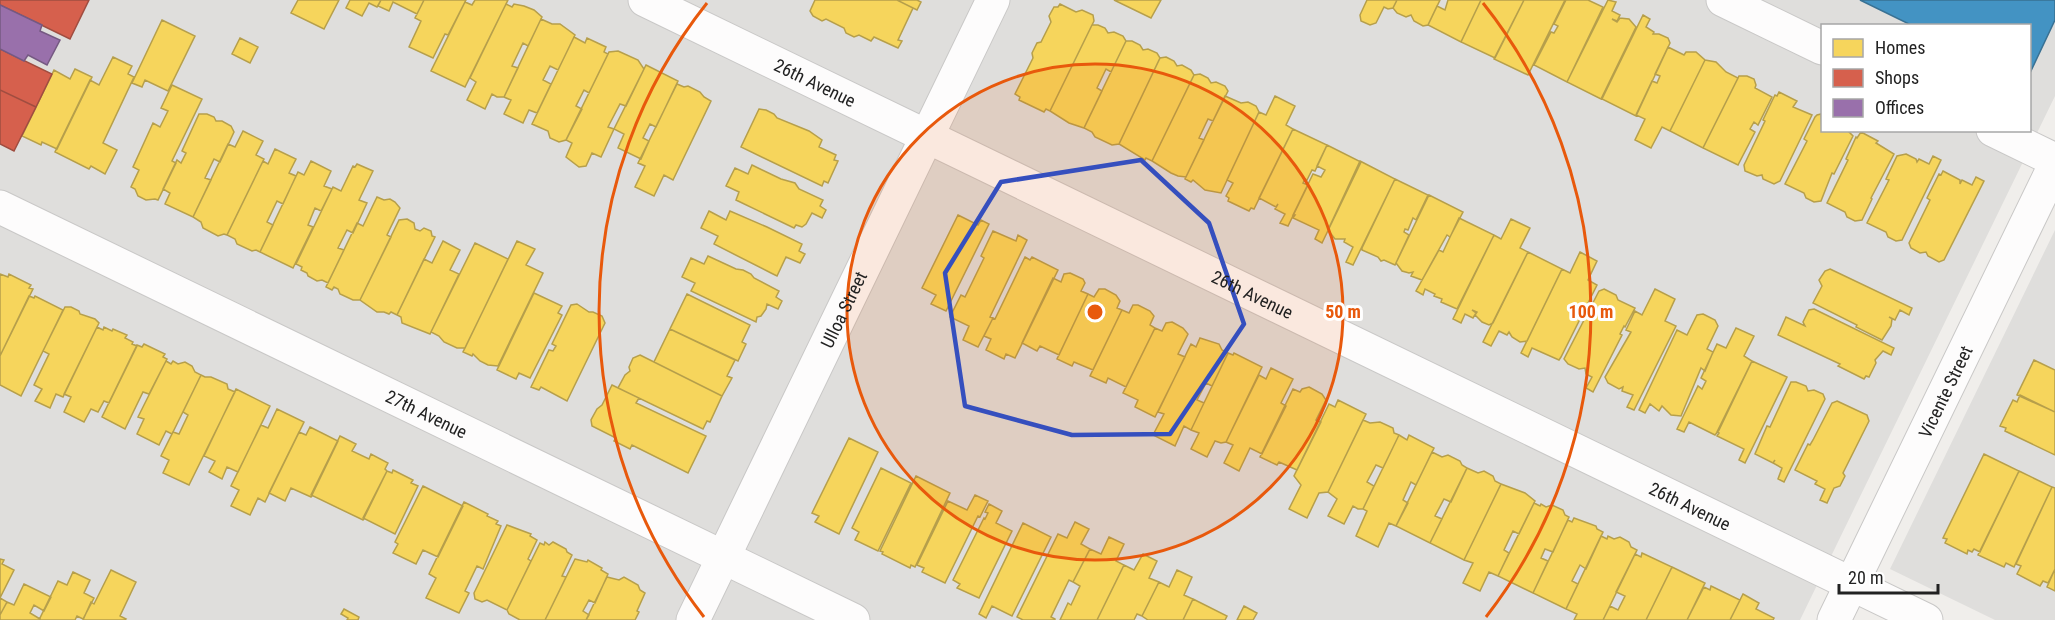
<svg xmlns="http://www.w3.org/2000/svg" width="2055" height="620" viewBox="0 0 2055 620" font-family="'Roboto Condensed',sans-serif">
<style>
.residential{fill:#dfdedc;fill-rule:evenodd}
.homes{fill:#f6d55c;stroke:#b69f4b;stroke-width:1.5}
.shops{fill:#d6604d;stroke:#a04d40;stroke-width:1.5}
.offices{fill:#9970ab;stroke:#755982;stroke-width:1.5}
.schools{fill:#4393c3;stroke:#397193;stroke-width:1.5}
.lines{fill:none;stroke-linecap:round;stroke-linejoin:round}
.minor-casing{stroke:#c9c8c7;stroke-width:35}
.minor{stroke:#fdfcfc;stroke-width:33}
.marked{fill:none;stroke:#1d4ed8;stroke-width:4.5;stroke-linejoin:round}
.ring{fill:none;stroke:#e8590c;stroke-width:3}
.labels{text-anchor:middle;dominant-baseline:central;stroke-width:6;stroke-linejoin:round;paint-order:stroke}
.street-label{font-size:18px;fill:#222;stroke:#fff}
.centre{fill:#e8590c;stroke:#fff;stroke-width:3}
.ring-label{font-size:18px;text-anchor:middle;font-weight:bold;fill:#e8590c;stroke:#fff;stroke-width:6;stroke-linejoin:round;paint-order:stroke}
</style>
<rect width="100%" height="100%" fill="#f0eeeb"/>
<path class="residential" d="M35 0H2055V96L1800 620H0V72ZM1822 26H2030V130H1822Z
M2055 230V620H1995L1890 569Z"/>
<path class="homes" d="M298 0H339L324 29 291 13Z
M350 0H381L377 7 369 3 362 16 346 8Z
M381 0H424L417 14 393 2 389 11 378 6Z
M424 0H466L448 35 445 34 433 58 409 47 421 21 415 18Z
M475 0H508L465 87 431 71 465 2 472 5Z
M815 0H897L913 8 898 40 902 41 898 48 874 37 871 41 859 35 854 37 846 33 844 28 826 19 822 21 813 16 810 11Z
M897 0H917L921 2 917 10Z
M1114 0H1161L1151 18Z
M1367 0H1397L1393 8 1388 9 1384 7 1376 23 1370 25 1361 21 1360 15Z
M1397 0H1440L1428 25 1423 26 1414 21 1411 15 1406 17 1397 13 1393 8Z
M1448 0H1481L1461 42 1428 25 1437 6 1445 10Z
M1481 0H1524L1495 58 1461 42Z
M1524 0H1565L1528 75 1494 59Z
M1566 0H1588L1603 7 1567 82 1534 65 1551 32 1554 33 1558 26 1554 24Z
M1608 0 1616 2 1612 11 1620 15 1617 21 1612 19 1617 22 1620 18 1629 19 1636 27 1601 99 1567 82Z
M506 4 512 7 514 4 524 6 534 10 542 17 528 46 523 43 512 66 518 68 504 97H497L492 94 485 109 467 100 476 82 470 78Z
M1060 4 1076 12 1082 10 1093 15 1094 21 1050 111 1046 109 1044 112 1019 100 1020 97 1015 94 1033 58 1032 53 1037 43 1041 42 1051 22 1049 16 1054 7H1058Z
M1643 15 1650 19 1646 27 1654 32 1653 34H1659L1668 38 1670 43 1636 116 1602 99Z
M541 19 552 24H560L575 35 558 70 550 66 543 80 551 84 537 113 529 110 523 123 504 114 511 100 504 97Z
M162 20 195 36 168 91 145 80 142 87 132 83Z
M1092 25H1098L1105 28 1108 33 1114 32 1123 36 1126 41 1111 72 1106 69 1097 88 1102 91 1084 128 1069 123 1050 111Z
M574 37 585 43 587 38 606 47 604 52 608 54 589 93 584 90 576 106 582 109 566 140 559 142 550 138 548 131 532 124Z
M240 38 258 47 250 63 232 54Z
M1126 41H1132L1140 45 1143 50 1148 49 1157 53 1160 58 1119 144 1112 145 1095 137 1092 132 1084 128Z
M1668 47 1684 55 1686 52H1696L1705 60 1670 131 1662 127 1651 148 1635 140 1645 119 1636 115 1652 81 1657 83 1660 76 1655 74Z
M618 51 638 60 644 69 626 106 620 104 608 127 614 129 601 157 592 153 586 166 579 167 566 157 572 143 566 140 609 52Z
M113 57 132 66 128 74 134 77 103 143 117 150 105 174 91 166 89 169 55 152 90 80 99 85Z
M1166 57 1174 61 1177 66 1182 65 1191 70 1194 75 1152 161 1146 158 1145 160 1119 144 1160 58Z
M1705 60 1716 62 1726 72 1738 78 1703 148 1670 131Z
M646 65 678 81 656 127 650 124 643 138 649 141 641 159 618 148 624 134 614 129Z
M75 69 92 77 57 149 42 142 41 145 22 136 54 70 70 79Z
M1200 74 1208 78 1211 83 1216 82 1225 86 1228 91 1213 121 1208 119 1199 138 1204 140 1186 177 1178 176 1171 173 1152 161 1194 75Z
M1739 76H1747L1754 79 1756 85 1755 88 1772 97 1758 125 1754 122 1750 129 1755 132 1738 165 1703 148Z
M677 84 684 87 688 86 700 92 704 97 711 101 673 180 664 175 654 196 635 187 645 166 638 163Z
M172 85 202 99 172 161 176 163 158 200 155 199 146 200 138 196 135 189 131 187 139 170 133 167 153 123 160 127 168 111 161 108Z
M1779 92 1797 101 1793 107 1812 115 1780 181 1774 184 1763 179 1762 175 1757 176 1745 171 1744 165 1765 121 1763 120 1773 99 1775 95 1777 96Z
M1225 96 1241 103 1248 102 1256 106 1259 112 1221 193 1205 190 1193 180 1191 182 1185 179Z
M1275 96 1295 106 1286 125 1293 129 1254 209 1251 208 1249 211 1228 201 1229 198 1226 196 1233 183 1227 180 1259 112 1266 115Z
M759 109 766 110 774 114 777 118 809 131 822 140 819 147 836 155 834 160 838 161 828 183 824 181 822 186 741 147Z
M199 114H207L214 117 216 121H222L231 126 234 132 220 162 214 159 205 178 211 180 193 217 165 204 170 193 163 189 177 160 181 163 186 153 182 151Z
M1821 114 1822 130H1847L1853 136 1834 174 1832 173 1821 201 1814 202 1806 198 1804 193 1785 184 1807 141 1804 139 1815 117 1817 115Z
M1293 129 1327 145 1315 171 1312 170 1307 180 1305 179 1303 183 1308 185 1288 226 1280 223 1285 214 1275 209 1278 204 1276 207 1259 198Z
M243 131 263 141 256 155 264 159 227 235 224 234 218 236 203 228 201 222 193 217 228 144 235 147Z
M1861 132 1878 141 1876 143 1894 154 1871 198 1872 199 1862 220 1855 221 1847 217 1845 212 1827 203 1848 160 1846 159 1856 137 1857 138Z
M1327 145 1361 162 1322 243 1315 239 1319 230 1293 218 1295 215H1293L1313 174 1321 177 1325 170 1317 166Z
M275 149 296 159 289 173 296 176 283 204 277 201 267 222 273 225 260 252 256 250 252 251 237 244 235 239 227 235 263 161 268 164Z
M1906 154 1916 159 1917 162 1919 159 1929 164 1933 156 1941 160 1902 240 1896 241 1888 237 1886 232 1867 223 1889 180 1886 179 1897 156Z
M311 161 331 171 324 186 332 189 321 211 315 208 308 225 313 227 293 268 260 252 298 172 304 175Z
M1360 161 1395 179 1353 265 1346 262 1353 247 1344 242 1345 239H1335L1328 230Z
M357 164 373 171 359 200 367 203 353 233 347 230 338 248 344 250 328 283 322 280 317 281 308 276 307 273 301 270 302 267 296 264 333 187 341 191 353 166 355 167Z
M752 165 781 179 795 183 799 189 823 200 820 206 826 210 822 218 812 213 806 224 802 227 796 225 794 228 736 200 739 192 726 186 735 168 748 174Z
M1943 171 1960 180V184L1962 180 1972 185 1976 177 1984 181 1944 260 1939 262 1928 256 1926 252 1920 253 1911 248 1909 243 1930 200 1927 198 1939 174 1941 175Z
M1395 179 1428 195 1416 220 1413 218 1408 230 1405 229 1404 232 1409 235 1395 265 1384 260 1381 261 1378 257 1362 250V248Z
M1429 195 1463 212 1450 237 1447 235 1422 280 1411 276 1413 272 1409 273 1402 271 1396 263Z
M377 197 384 200 390 199 395 202 400 208 387 235 391 237 360 300H353L340 294 338 289 334 287 332 290 326 287 357 223 363 226Z
M709 211 726 220 730 211 767 227 802 244 799 251 805 254 800 263 786 257 777 276 771 273 714 244 718 236 701 228Z
M958 215 978 225 981 220 989 224 946 311 931 304 936 295 922 288Z
M1459 218 1494 235 1457 309 1441 302 1442 299 1434 296 1435 294 1425 289 1423 295 1416 291 1439 250 1443 252Z
M407 219 414 223 415 229 420 231 424 228 431 231 432 236 435 237 397 315 391 312 389 314 384 312H377L360 300 399 220Z
M1511 219 1530 228 1520 248 1528 252 1493 323 1489 325 1482 322 1475 315 1477 312 1472 310 1476 313 1473 318 1465 314 1461 323 1453 319 1494 235 1501 239Z
M993 231 1016 241 1018 235 1027 240 990 317 993 318 978 347 963 340 969 326 950 317 961 295 965 297 984 258 981 256Z
M443 241 460 250 450 270 459 274 430 334 402 323 401 317 397 315 424 259 432 263Z
M517 241 535 249 526 265 543 273 498 366 488 365 480 361 473 354 472 356 463 352Z
M475 243 508 259 465 348H457L444 342 439 336 431 332Z
M1528 252 1562 269 1527 341 1520 342 1512 337 1509 332 1507 335 1499 331 1491 346 1483 342Z
M1580 252 1597 261 1588 280 1597 285 1561 357 1559 360 1532 348 1528 357 1521 353 1562 269 1570 273Z
M708 256 736 269 743 270 751 274 754 278 779 291 776 297 782 301 778 309 767 304 766 309 761 316 757 317 756 322 691 291 695 283 682 277 691 258 704 264Z
M1025 257 1030 260 1032 257 1058 270 1015 358 1006 354 1004 359 986 350 991 339 984 336 993 318 995 319Z
M1830 269 1912 308 1909 315 1900 310 1895 320 1889 317 1892 319 1891 326 1882 340 1856 327 1857 325 1813 303 1822 286 1819 280 1825 271Z
M1070 273 1083 279 1085 283 1081 291 1088 294 1059 355 1040 346 1037 351 1022 343 1053 278 1061 282 1064 274Z
M0 274 8 277 9 274 31 285 29 288 33 289 0 356Z
M1099 289H1105L1116 295 1120 301 1117 308 1122 310 1093 370 1074 362 1072 366 1057 359 1088 294 1094 297Z
M1604 289 1616 295 1618 300 1635 308 1625 327 1624 326 1620 334 1622 335 1593 392 1586 388 1592 377 1586 374 1585 368 1579 369 1568 364 1564 359 1599 291Z
M1655 289 1675 299 1665 321 1676 326 1634 410 1627 407 1633 395 1622 391 1623 387 1619 389 1608 383 1605 377 1631 332 1626 330 1635 311 1642 315Z
M534 293 562 306 558 313 562 315 530 378 519 373 516 379 497 370Z
M687 294 750 325 742 342 746 344 738 361 670 329Z
M29 296 34 298 35 296 63 310 21 396 0 385V356Z
M577 304 589 312H593L602 316 605 323 567 401 541 387 539 390 531 387 549 350 553 351 556 346 552 344 571 305Z
M1133 305H1138L1150 311 1154 316 1150 325 1155 328 1126 387 1108 378 1106 383 1090 376 1122 310 1129 313Z
M65 307H71L79 311 80 314 95 319 99 323 63 397 56 394 50 408 35 401 42 389 34 385 49 354 43 351Z
M1814 309 1894 348 1891 355 1883 351 1875 360 1876 363 1869 377 1866 376 1864 379 1838 366 1840 364 1778 335 1786 317 1805 326 1803 322 1809 310Z
M1703 314 1715 320 1718 326 1707 349 1713 352 1705 371 1701 368 1681 416 1671 415 1662 406 1659 411 1650 404 1645 413 1639 410 1677 330 1687 335 1697 315Z
M1172 322 1183 328 1188 334 1178 354 1185 357 1155 417 1135 407 1138 400 1123 393 1155 328 1162 331 1166 323Z
M97 327 103 330 104 327 112 331 113 329 127 335 125 338 133 342 132 344 137 346 109 403 104 401 98 412 91 409 84 422 64 412 71 397 64 394Z
M1736 328 1754 336 1744 356 1752 361 1719 430 1715 435 1689 422 1684 432 1677 429 1698 386 1702 389 1706 381 1701 378 1717 344 1726 348Z
M670 329 735 360 727 376 732 378 722 396 654 362Z
M1200 338 1219 344 1222 350 1228 353 1212 386 1206 383 1197 400 1204 403 1191 430 1184 426 1175 446 1153 435 1164 414 1158 412 1191 344 1196 347Z
M144 344 165 354 163 357 167 359 149 394 143 392 125 429 102 417 137 345 142 347Z
M1228 353 1233 355 1234 353 1262 367 1226 442 1221 443 1215 441 1207 457 1191 449 1199 433 1191 430Z
M640 355 722 396 710 422 707 421 703 429 618 388 625 375 630 371 629 367 633 358Z
M2034 360 2055 370V412L2017 395Z
M166 361 171 364 173 361 178 364 185 362 192 366 195 372 201 375 172 434 166 431 159 445 137 434 144 419 138 417Z
M1752 361 1787 377 1745 463 1739 460 1744 449 1717 436 1719 433 1717 432Z
M1271 368 1293 379 1281 403 1286 406 1262 454 1250 448 1239 471 1224 463 1233 445 1226 442 1259 375 1266 379Z
M201 375 205 377H211L227 384 228 389 235 392 189 485 163 473 169 460 161 456 173 432 179 434 188 415 183 412Z
M1791 382H1796L1806 386 1808 391 1814 390 1823 394 1825 399 1784 482 1778 479 1782 468 1773 463 1775 460 1773 463 1755 454 1767 426 1770 427Z
M612 385 639 398 636 403 706 436 688 473 632 445 630 449 614 441 616 438 592 426 591 420 597 409 602 405Z
M1309 387 1322 394 1326 400 1316 420 1321 422 1297 470 1279 462 1277 465 1260 457 1293 389 1300 392 1302 389Z
M236 389 270 406 238 472 227 467 222 479 209 472 215 461 204 456Z
M2020 395 2055 412V455L2005 431 2006 428 2000 426 2013 400 2017 402Z
M1338 400 1366 414 1328 492 1319 493 1307 518 1289 509 1301 485 1294 476 1329 404 1335 407Z
M1837 401 1867 415 1869 421 1843 473 1845 476 1840 486 1834 488 1827 503 1820 500 1825 489 1815 484 1817 481 1795 470 1808 444 1810 445 1813 440 1832 403Z
M277 409 304 422 265 502 258 498 250 515 231 506 239 490 231 486 261 425 268 428Z
M1363 420 1370 423 1380 422 1393 428 1394 433 1399 435 1383 468 1376 465 1367 482 1374 486 1363 509H1358L1353 506 1344 524 1328 516 1337 499 1328 492Z
M310 427 338 441 311 497 291 488 285 501 269 493 299 432 306 435Z
M1399 435 1407 440 1409 435 1434 448 1416 485 1411 482 1403 500 1408 503 1396 526 1389 523 1378 547 1356 536 1367 511 1363 509Z
M340 436 356 444 352 451 369 459 371 454 388 463 385 469 387 471 363 520 311 495Z
M849 438 878 452 839 534 815 522 819 516 812 513Z
M1432 452 1442 457 1448 455 1460 461 1462 465 1467 468 1451 502 1444 499 1435 516 1442 519 1430 543 1396 526Z
M1984 454 2019 471 1980 552 1974 549 1972 552 1968 550 1967 554 1945 543 1947 539 1943 538Z
M881 468 911 483 878 551 855 540 859 532 852 528Z
M1467 468 1478 473 1484 471 1493 476 1495 481 1501 484 1464 560 1430 543Z
M393 470 413 480 411 483 418 486 395 534 363 518 387 471 392 473Z
M2019 471 2052 487 2014 567 2006 563 2004 567 1978 555Z
M916 476 950 493 915 567 911 565 910 568 882 554 883 552 880 551Z
M1501 484 1525 493 1535 501 1519 534 1513 531 1504 550 1509 553 1498 576 1489 572 1480 591 1463 583 1473 563 1464 560Z
M423 486 463 506 438 557 423 550 416 564 393 553 398 544 395 542Z
M2052 487 2055 488V569L2048 583 2043 581 2040 586 2017 574 2021 566 2016 564Z
M975 495 988 501 980 517 978 516 945 583 922 572 924 568 917 565 948 501 967 510Z
M464 502 488 514 487 516 498 521 496 524 501 526 483 569 477 566 465 591 469 593 459 613 426 598 436 578 429 574Z
M1534 503 1540 506 1541 504 1546 507 1552 505 1563 510 1565 515 1569 517 1553 552 1545 549 1541 558 1548 561 1533 593 1498 576Z
M989 504 1002 511 996 523 1012 531 979 598 957 588 960 584 953 580 984 518 985 519 988 513 985 512Z
M1574 518 1596 526 1597 529 1603 532 1586 569 1580 565 1572 581 1578 584 1566 609 1533 593 1568 520 1572 522Z
M1075 522 1089 529 1081 544 1090 549 1073 582 1069 580 1051 617 1055 619V620H1023L1017 617 1058 534 1067 538Z
M1023 523 1051 537 1012 616 992 606 986 618 979 614Z
M507 525 531 534 530 536 537 540 528 559 531 561 507 610 487 600 482 602 475 599 474 593Z
M1601 536 1607 539 1608 536 1614 539 1620 537 1629 542 1631 547 1637 550 1603 620H1574L1577 614 1566 609Z
M1109 537 1124 544 1116 561 1124 565 1097 620H1060L1068 603 1071 605 1080 586 1073 582 1090 549 1101 554Z
M545 542 549 545 553 542 566 549 567 552 572 555 562 576 566 577 545 620H520L509 614 507 610 540 543 544 545Z
M1642 553 1672 567 1646 620H1603L1610 606 1618 610 1625 596 1616 592 1635 554 1641 557Z
M1143 554 1157 561 1149 578 1159 582 1142 616 1137 614 1134 620H1097L1124 565 1134 570Z
M0 559 4 560 2 564 14 570 0 598 7 602 0 615Z
M575 559 587 562 588 560 602 568 601 570 608 574 595 603 589 600 583 611 589 615 586 620H545Z
M1672 567 1705 583 1687 620H1646Z
M2055 569V591L2047 587Z
M111 570 136 582 120 616 126 619 125 620H83L91 602 94 604Z
M1177 570 1192 577 1184 595 1193 599 1183 620H1148L1142 616 1159 582 1169 587Z
M73 572 90 580 84 593 94 598 83 619 77 616 75 620H39L58 581 67 585Z
M607 577 619 580 624 577 638 585 640 590 645 593 637 611 639 612 635 620H586Z
M24 584 51 597 44 611 34 605 30 613 40 619 39 620H0V615L7 602 14 605Z
M1711 586 1740 600 1730 620H1687L1704 587 1710 590Z
M1743 594 1759 603 1756 609 1774 618 1773 620H1730Z
M1193 599 1227 616 1225 620H1183Z
M1244 606 1257 613 1253 620H1237Z
M344 609 359 617 358 620H347L348 618 341 614Z"/>
<path class="shops" d="M0 0H89L70 39 0 5Z
M0 49 52 74 36 107 0 90Z
M0 90 36 107 14 151 0 144Z"/>
<path class="offices" d="M0 5 42 25 40 31 60 40 47 65 28 55 24 61 0 49Z"/>
<path class="schools" d="M1860 0H2055V20L2030 73V26H1913Z"/>
<g class="lines">
<g class="minor-casing">
<g id="minor">
<path id="s1" d="M645 0 1926 620"/>
<path d="M1723 0 1822 48"/>
<path d="M1993 130 2055 160"/>
<path id="s2" d="M0 207 853 620"/>
<path id="s3" d="M693 620 993 0"/>
<path id="s4" d="M1834 620 2055 165"/>
</g>
</g>
<use href="#minor" class="minor"/>
</g>
<path class="marked" d="M1141 160 1209 223 1244 324 1170 434 1072 435 965 406 945 273 1001 182Z"/>
<circle cx="1095" cy="312" r="248" fill="#e8590c" fill-opacity=".12"/>
<g class="ring">
<circle cx="1095" cy="312" r="248"/>
<path d="M704 617A496 496 0 0 1 707 3M1483 3A496 496 0 0 1 1486 617"/>
</g>
<g class="labels">
<g class="street-label">
<text stroke="none"><textPath href="#s1" startOffset="189">26th Avenue</textPath></text>
<text stroke="none"><textPath href="#s1" startOffset="675">26th Avenue</textPath></text>
<text stroke="none"><textPath href="#s3" startOffset="345">Ulloa Street</textPath></text>
<text stroke="none"><textPath href="#s4" startOffset="254">Vicente Street</textPath></text>
<text stroke="none"><textPath href="#s2" startOffset="474">27th Avenue</textPath></text>
<text stroke="none"><textPath href="#s1" startOffset="1161">26th Avenue</textPath></text>
</g>
</g>
<circle cx="1095" cy="312" r="9" class="centre"/>
<g class="ring-label">
<text x="1343" y="318">50 m</text>
<text x="1591" y="318">100 m</text>
</g>
<rect x="1821" y="24" width="210" height="108" fill="#ffffff" stroke="#a7a7a7" stroke-width="1.5"/>
<rect x="1833" y="39" width="30" height="18" fill="#f6d55c" stroke="#a7a7a7" stroke-width="1.5"/>
<text x="1875" y="54" font-size="18" fill="#222222">Homes</text>
<rect x="1833" y="69" width="30" height="18" fill="#d6604d" stroke="#a7a7a7" stroke-width="1.5"/>
<text x="1875" y="84" font-size="18" fill="#222222">Shops</text>
<rect x="1833" y="99" width="30" height="18" fill="#9970ab" stroke="#a7a7a7" stroke-width="1.5"/>
<text x="1875" y="114" font-size="18" fill="#222222">Offices</text>
<path d="M1839 584v9h99v-9" fill="none" stroke="#222222" stroke-width="3"/>
<text x="1848" y="584" font-size="18" fill="#222222" stroke="#ffffff" stroke-width="4.5" paint-order="stroke">20 m</text>
</svg>
